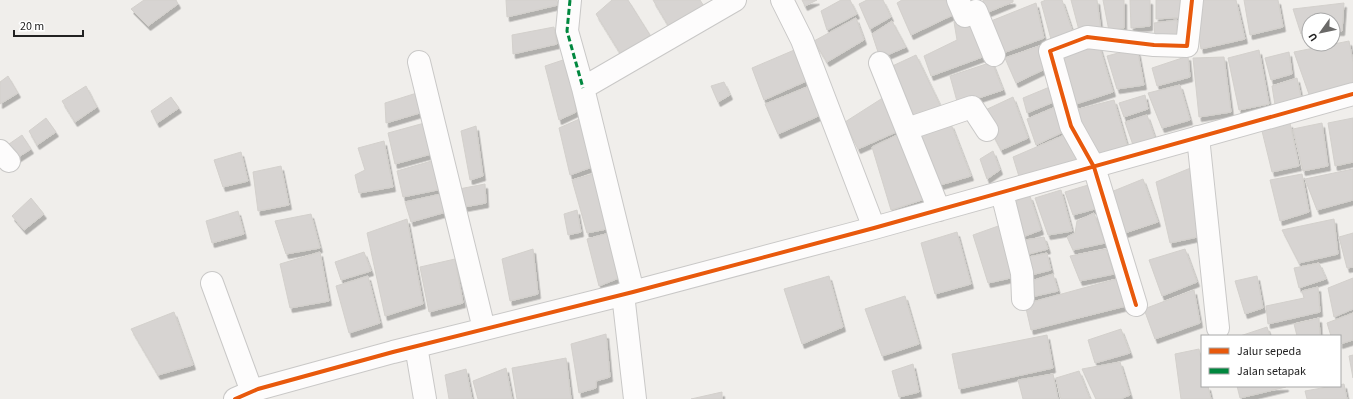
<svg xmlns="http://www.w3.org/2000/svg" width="1353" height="399" viewBox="0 0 1353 399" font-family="'Source Sans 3',sans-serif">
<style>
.building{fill:#d7d4d2;stroke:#d3d0cc;filter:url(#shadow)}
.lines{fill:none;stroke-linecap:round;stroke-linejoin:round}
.minor-casing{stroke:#c9c8c7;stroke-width:24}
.minor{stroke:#fdfcfc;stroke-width:22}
.quiet{stroke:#00873e;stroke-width:3;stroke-dasharray:6 3;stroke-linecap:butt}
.cycleway-casing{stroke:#fff;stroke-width:6}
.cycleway{stroke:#e8590c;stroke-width:4}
</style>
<defs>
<filter id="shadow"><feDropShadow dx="2.5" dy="4.5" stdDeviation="0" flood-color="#0004"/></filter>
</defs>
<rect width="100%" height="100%" fill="#f0eeeb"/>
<path class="building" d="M144 0H176L178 4 148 26 131 9Z
M506 0H557L558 5 507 17Z
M612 0H628L650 35 622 56 596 14Z
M653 0H700L705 8 671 30Z
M802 0H817L805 6Z
M841 0H850L857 14 827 30 821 11Z
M867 0H883L891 17 870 29 859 4Z
M902 0H952L957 13 911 35 897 3Z
M983 0H1013V2L986 13Z
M1046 0H1062L1074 36 1052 43 1041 2Z
M1071 0H1097L1101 31 1080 34Z
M1103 0H1124V28L1109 31Z
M1130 0H1150V26L1131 28Z
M1156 0H1188L1187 17 1156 19Z
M1193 0H1236L1245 39 1201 49Z
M1244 0H1278L1283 27 1250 35Z
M1036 3 1044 38 1003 53 991 21Z
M1344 3 1342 31H1333V20H1309V33L1301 34 1293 9Z
M974 17 988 55 931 76 924 56 957 40 954 22Z
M856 18 864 40 827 62 814 41Z
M1177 20V39L1155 38 1154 23Z
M892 21 906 47 880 58 872 34Z
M554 27 557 44 513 54 512 35Z
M1349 41 1353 62V86L1310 97 1294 52Z
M1045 44 1049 67 1016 83 1005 58Z
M1099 45 1113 92 1076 104 1061 53Z
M799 48 811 79 764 100 752 68Z
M1137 48 1144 85 1117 89 1107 56Z
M1259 50 1269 104 1239 110 1228 58Z
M1289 52 1292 74 1271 80 1265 58Z
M916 55 942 109 912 123 888 68Z
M1188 56 1190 77 1157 86 1152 68Z
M1224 57 1231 112 1199 117 1193 58Z
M569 58 576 112 559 120 545 66Z
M992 62 1003 90 958 105 950 76Z
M8 76 18 93 0 104V82Z
M1297 78 1301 97 1275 105 1272 86Z
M724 82 730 95 718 102 711 86Z
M812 85 823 114 778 134 765 104Z
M1180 85 1190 120 1162 128 1148 93Z
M86 86 97 107 75 122 62 101Z
M1052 86 1056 101 1027 113 1023 98Z
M420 92 423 112 386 123 385 103Z
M892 92 903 129 858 149 845 122Z
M1145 95 1148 109 1124 117 1119 103Z
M171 97 179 108 157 123 151 111Z
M1013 97 1028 138 1001 150 981 112Z
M1114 100 1127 145 1094 157 1075 110Z
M1060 105 1065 131 1036 145 1027 119Z
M1147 115 1156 141 1133 145 1125 122Z
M584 117 592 167 570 175 559 128Z
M46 118 56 132 37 145 29 131Z
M1353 118V162L1335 166 1328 123Z
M428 122 435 153 395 164 388 133Z
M1290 123 1299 166 1272 172 1262 131Z
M1322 123 1328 166 1303 171 1293 129Z
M951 124 971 176 937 186 917 137Z
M476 126 483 176 470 180 461 131Z
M903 132 925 199 891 210 872 147Z
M1069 133 1080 162 1021 183 1013 157Z
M22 135 31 149 17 158 9 144Z
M384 141 393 187 359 193 355 175 365 170 358 148Z
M993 151 1000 170 987 179 980 159Z
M241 152 248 181 223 187 214 160Z
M435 160 442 189 403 197 397 171Z
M281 166 289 205 258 211 253 172Z
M1193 167 1202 236 1170 243 1156 182Z
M1353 169V200L1317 210 1305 179Z
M596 173 607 229 587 233 572 180Z
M1302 174 1309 212 1280 221 1270 180Z
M1143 179 1158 222 1125 233 1111 192Z
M485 184 486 203 459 208V189Z
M1088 185 1095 209 1073 215 1065 192Z
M1061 190 1072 231 1048 235 1035 198Z
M441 194 446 212 411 222 405 202Z
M1030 196 1041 230 1020 238 1008 204Z
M31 198 44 214 24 230 12 216Z
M577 210 581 232 568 235 564 214Z
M238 211 244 234 212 243 206 221Z
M1094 213 1105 243 1073 250 1067 237 1075 233 1077 221Z
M311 214 320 248 286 254 275 221Z
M407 219 423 304 385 316 367 233Z
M1334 219 1338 254 1299 263 1282 230Z
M1001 225 1015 277 988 283 973 235Z
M957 232 971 284 935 294 921 243Z
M609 233 619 278 599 286 587 239Z
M1353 233V267L1347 268 1339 237Z
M1044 237 1048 249 1025 255 1019 241Z
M533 249 538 294 510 301 502 259Z
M1106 249 1114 274 1080 281 1070 256Z
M1185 249 1197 282 1162 296 1149 260Z
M320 252 329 301 290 308 280 264Z
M364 252 371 271 341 280 335 262Z
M1047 253 1051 270 1027 276 1024 258Z
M455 259 463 303 429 312 420 267Z
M1319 263 1326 279 1299 288 1294 268Z
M1053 274 1058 291 1031 297 1028 282Z
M368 276 380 323 349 333 336 286Z
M829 276 843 327 802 344 784 289Z
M1257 276 1263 308 1245 314 1235 281Z
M1120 278 1126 306 1031 330 1025 304Z
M1353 278V309L1334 317 1328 288Z
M1318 287 1320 312 1268 324 1266 306 1304 298 1302 291Z
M1194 290 1200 323 1155 339 1144 309Z
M905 296 919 344 882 356 865 309Z
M174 312 193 365 158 375 131 329Z
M1353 313V340L1340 344V336H1331L1327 323Z
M1319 318 1320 336H1297L1294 324Z
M1267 327 1270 336H1240Z
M1121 329 1130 353 1095 363 1088 340Z
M606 334 610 377 596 381V388L579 393 571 344Z
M1047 335 1053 368 959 389 952 354Z
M1199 349 1202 363V386H1208L1211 399H1181L1175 354Z
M1353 355V378L1349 356Z
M566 358 571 399H517L512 368Z
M1120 362 1130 395 1120 399H1096L1082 369Z
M913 364 919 392 899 397 892 371Z
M506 368 512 399H478L473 381Z
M466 369 472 399H449L445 375Z
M1079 371 1090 399H1061L1056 378Z
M1053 374 1058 399H1023L1018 380Z
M1344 384 1347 399H1307L1305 391Z
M1237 386H1286V387L1240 398Z
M722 392V399H691Z"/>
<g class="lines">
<g class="minor-casing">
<path id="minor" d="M570 0 567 31 583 88
M782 0 802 40 874 228
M958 0 965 16 976 11 994 55
M419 62 484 329
M880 63 939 210
M907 129 972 107 987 130
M1198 137 1218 328
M0 151 9 161
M1002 193 1022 273 1023 299
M212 283 252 392
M633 292 583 88 735 0
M623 294 635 399
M1136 305 1094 167 1071 126 1050 51 1087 37 1154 45 1187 46 1192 0
M416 346 425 399
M235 399 258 389 393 352 633 292 874 228 1353 94"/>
</g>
<use href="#minor" class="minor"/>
<path class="quiet" d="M570 0 567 31 583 88"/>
<g class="cycleway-casing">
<path id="cycleway" d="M1136 305 1094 167 1071 126 1050 51 1087 37 1154 45 1187 46 1192 0
M235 399 258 389 393 352 633 292 874 228 1353 94"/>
</g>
<use href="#cycleway" class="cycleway"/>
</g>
<rect x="1201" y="335" width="140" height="52" fill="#ffffff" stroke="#a7a7a7"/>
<rect x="1209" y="348" width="20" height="6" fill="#e8590c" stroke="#a7a7a7"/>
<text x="1237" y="355" font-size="12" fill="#222222">Jalur sepeda</text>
<rect x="1209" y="368" width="20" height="6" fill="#00873e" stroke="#a7a7a7"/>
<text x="1237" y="375" font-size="12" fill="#222222">Jalan setapak</text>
<g transform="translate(1321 32) rotate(237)"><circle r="19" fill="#ffffff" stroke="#a7a7a7"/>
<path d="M0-3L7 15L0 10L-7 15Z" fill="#6a6968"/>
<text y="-6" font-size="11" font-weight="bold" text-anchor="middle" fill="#222222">U</text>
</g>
<path d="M14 30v6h69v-6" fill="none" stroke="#222222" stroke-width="2"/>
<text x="20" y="30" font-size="12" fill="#222222" stroke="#ffffff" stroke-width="3" paint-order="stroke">20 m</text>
</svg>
